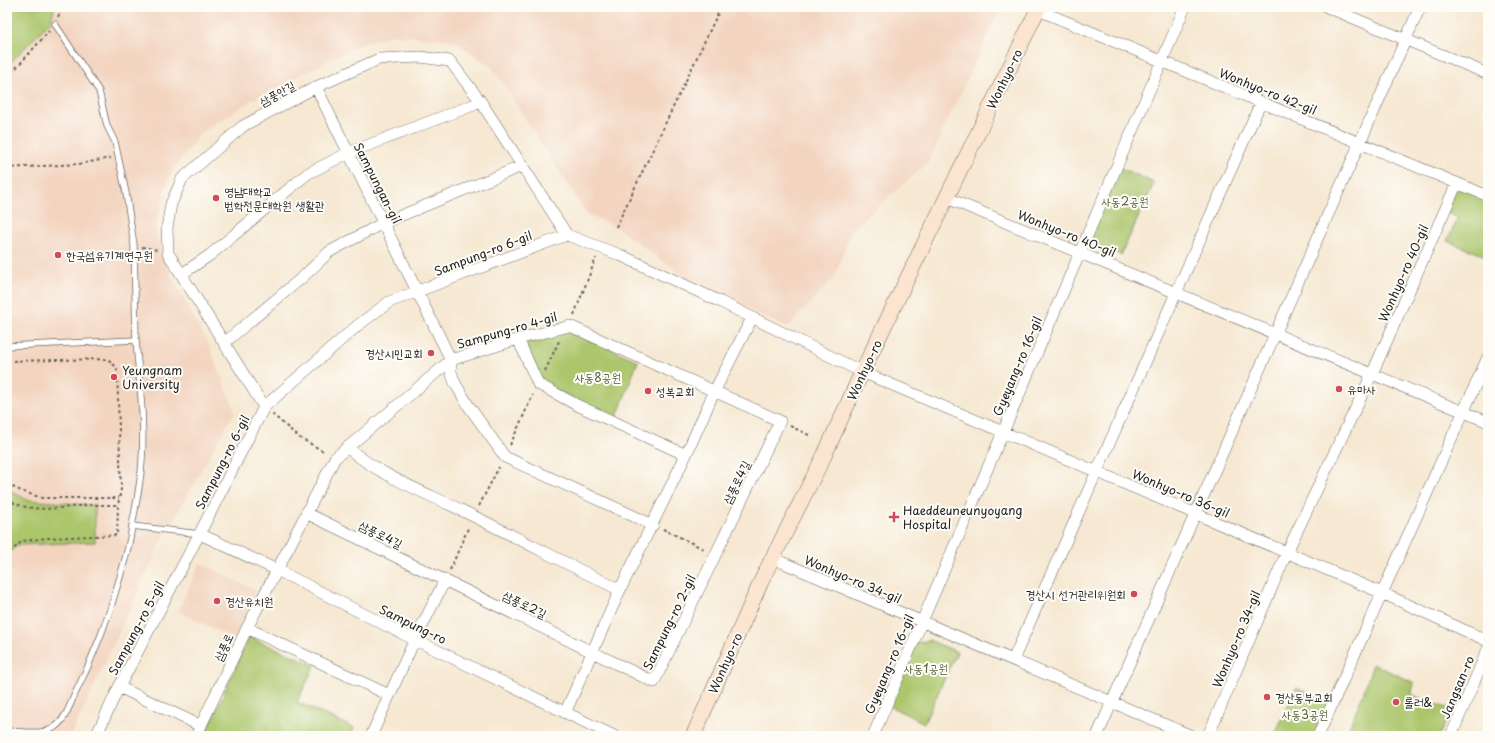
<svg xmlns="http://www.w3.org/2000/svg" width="1495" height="743" viewBox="0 0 1495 743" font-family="'Playpen Sans','Poor Story',sans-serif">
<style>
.built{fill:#f3d4bf}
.green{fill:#acc66c;stroke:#647144}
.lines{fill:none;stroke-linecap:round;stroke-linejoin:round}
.lane-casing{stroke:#68635c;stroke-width:7}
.street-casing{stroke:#68635c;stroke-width:12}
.secondary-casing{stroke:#68635c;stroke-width:16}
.path{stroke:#68635c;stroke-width:2;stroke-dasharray:3 3;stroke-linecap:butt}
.lane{stroke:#fff;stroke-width:5.5}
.street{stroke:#fff;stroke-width:11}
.secondary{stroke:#fce5d0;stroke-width:15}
.poi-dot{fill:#d1495b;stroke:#fdfcf7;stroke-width:1.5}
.labels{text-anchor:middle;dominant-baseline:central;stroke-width:4;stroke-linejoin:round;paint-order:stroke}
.street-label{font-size:12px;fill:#1c1c1c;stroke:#fdfcf7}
.poi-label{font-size:12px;fill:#1c1c1c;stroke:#fdfcf7;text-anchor:start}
.park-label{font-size:12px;fill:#56603c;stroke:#fdfcf7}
</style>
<rect width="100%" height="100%" fill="#fdfcf7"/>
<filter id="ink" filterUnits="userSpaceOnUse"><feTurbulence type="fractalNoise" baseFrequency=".025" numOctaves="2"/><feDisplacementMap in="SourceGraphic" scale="8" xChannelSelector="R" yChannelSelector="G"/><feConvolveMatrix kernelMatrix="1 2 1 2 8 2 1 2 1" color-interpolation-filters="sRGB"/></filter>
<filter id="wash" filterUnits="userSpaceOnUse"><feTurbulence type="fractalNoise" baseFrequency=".012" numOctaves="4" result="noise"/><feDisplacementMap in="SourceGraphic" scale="16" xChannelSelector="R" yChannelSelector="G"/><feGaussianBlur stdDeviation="0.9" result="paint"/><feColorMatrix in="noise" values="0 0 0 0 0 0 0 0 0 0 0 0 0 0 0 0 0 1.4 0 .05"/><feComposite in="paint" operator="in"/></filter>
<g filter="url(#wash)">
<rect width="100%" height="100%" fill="#f6e8d2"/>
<path class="built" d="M7 7H1001L928 163 852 229 834 278 787 328 682 275 616 227 587 214 492 67 453 40 393 35 361 44 250 101 199 135 169 176 155 228 170 274 208 343 235 411 161 542 71 736H7Z
M200 563 257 591 234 639 178 611Z"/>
<path class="green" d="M7 7H55L50 22 7 66Z
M1119 167 1154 183 1121 255 1088 240Z
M1459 185 1488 198V257L1447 241 1458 218 1446 212Z
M566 330 638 361 616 419 541 383 525 341Z
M7 489 27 500 90 505 95 504V542L18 545 7 554Z
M249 637 315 665 297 702 354 728 350 736H205Z
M929 640 957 652 924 723 887 705 917 643Z
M1373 664 1413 682 1412 695 1452 710 1439 736H1346L1363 694Z
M1296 688 1331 702 1316 736H1274Z"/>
</g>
<g filter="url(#ink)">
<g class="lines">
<g class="lane-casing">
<path id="lane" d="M55 24 99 91 107 126 115 142 126 193 134 245 136 340
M7 346 136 340C139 380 145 420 142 460 141 482 136 504 132 526
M7 731C21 731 43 736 55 727 65 720 69 707 74 696 93 658 109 617 120 577 125 560 130 543 132 526L200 534"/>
</g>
<g class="street-casing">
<path id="street" d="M1327 7 1488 74
M1038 10 1488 196
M316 87 451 360V372L455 383 468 405 505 457 653 525
M947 198 1488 422
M182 274 210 255 307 174 348 153 481 102
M518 339 538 384 577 405 686 455
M224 343 304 276 329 252 383 223 522 166
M264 407 168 253 167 228 171 204 182 179 243 126 316 87 379 59 420 57 450 61 481 102 567 235
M347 447C380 476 422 491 461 510 514 536 567 564 620 590
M200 534 277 570 399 632 614 736
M772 558 1192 736
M247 628 389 695
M1013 660 1261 102
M119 687 201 726
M565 713 620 590 686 455 714 392 752 318
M96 736 119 687 203 527 264 407 357 326 389 302 567 235 620 255 721 302 862 372 1382 593 1488 641
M196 736 247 628 335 458 451 360 518 339 570 326 780 421 654 682 306 513
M371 736 411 648 445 580
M873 736 1185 7
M1097 736 1420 7
M1208 736 1287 552 1372 374 1457 183
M1318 736 1488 357
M1451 736 1488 649"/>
</g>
<g class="secondary-casing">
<path id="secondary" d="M693 736 764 575 824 456 862 372 1039 7"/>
</g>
<path class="path" d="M58 17 62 7
M7 76 19 65 49 31
M7 168 79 164 111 158
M616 227 721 7
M142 247 158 250
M574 315 596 258
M7 361 108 359 117 368 121 489 118 505 117 535 48 538 22 541 7 555
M545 371 559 341
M272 414 300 438 325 452
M790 426 811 436
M510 445 533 395
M7 484 21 491 42 498H119
M7 499C32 515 61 507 89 505 99 505 108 505 117 505
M479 506 499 467
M663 529 706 550
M450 570 469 526"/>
<use href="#lane" class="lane"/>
<use href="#street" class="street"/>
<use href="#secondary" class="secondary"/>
</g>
</g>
<g class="poi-dot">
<circle cx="216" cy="198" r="4"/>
<circle cx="58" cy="255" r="4"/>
<circle cx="431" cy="353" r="4"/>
<circle cx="114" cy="377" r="4"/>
<circle cx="1339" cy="389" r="4"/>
<circle cx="648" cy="391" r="4"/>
<path d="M892 511h4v4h4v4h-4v4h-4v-4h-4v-4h4z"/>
<circle cx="1134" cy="594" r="4"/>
<circle cx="217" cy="601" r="4"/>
<circle cx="1267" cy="697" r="4"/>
<circle cx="1396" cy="702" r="4"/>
</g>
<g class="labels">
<g class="street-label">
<text transform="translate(1004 79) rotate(-64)">Wonhyo-ro</text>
<text transform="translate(1268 91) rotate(22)">Wonhyo-ro 42-gil</text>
<text transform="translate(277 93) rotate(-29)">삼풍안길</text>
<text transform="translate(378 183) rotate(63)">Sampungan-gil</text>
<text transform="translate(1067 233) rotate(22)">Wonhyo-ro 40-gil</text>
<text transform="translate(483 253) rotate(-21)">Sampung-ro 6-gil</text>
<text transform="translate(1403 273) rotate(-66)">Wonhyo-ro 40-gil</text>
<text transform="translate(507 330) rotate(-16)">Sampung-ro 4-gil</text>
<text transform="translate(1017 366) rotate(-67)">Gyeyang-ro 16-gil</text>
<text transform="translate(864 370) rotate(-65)">Wonhyo-ro</text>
<text transform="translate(222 462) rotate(-63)">Sampung-ro 6-gil</text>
<text transform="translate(736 482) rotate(-64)">삼풍로4길</text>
<text transform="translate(1181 493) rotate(23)">Wonhyo-ro 36-gil</text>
<text transform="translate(381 534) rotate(26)">삼풍로4길</text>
<text transform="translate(853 579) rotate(23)">Wonhyo-ro 34-gil</text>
<text transform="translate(525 604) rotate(26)">삼풍로2길</text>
<text transform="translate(669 622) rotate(-64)">Sampung-ro 2-gil</text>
<text transform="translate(413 624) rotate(26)">Sampung-ro</text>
<text transform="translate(136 628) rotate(-62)">Sampung-ro 5-gil</text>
<text transform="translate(1236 639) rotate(-67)">Wonhyo-ro 34-gil</text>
<text transform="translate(223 647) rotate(-65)">삼풍로</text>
<text transform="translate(725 663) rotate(-66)">Wonhyo-ro</text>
<text transform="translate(889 664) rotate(-67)">Gyeyang-ro 16-gil</text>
<text transform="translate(1457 687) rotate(-67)">Jangsan-ro</text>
</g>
<g class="poi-label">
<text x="224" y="191">영남대학교<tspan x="224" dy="14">법학전문대학원 생활관</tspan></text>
<text x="66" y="255">한국섬유기계연구원</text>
<text x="423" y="353" text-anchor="end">경산시민교회</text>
<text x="122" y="370">Yeungnam<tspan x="122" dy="14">University</tspan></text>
<text x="1347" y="389">유마사</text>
<text x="656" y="391">성복교회</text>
<text x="903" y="510">Haeddeuneunyoyang<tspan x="903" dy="14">Hospital</tspan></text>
<text x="1126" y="594" text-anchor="end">경산시 선거관리위원회</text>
<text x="225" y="601">경산유치원</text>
<text x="1275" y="697">경산동부교회</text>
<text x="1404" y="702">롤러&amp;</text>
</g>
<g class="park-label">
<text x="1125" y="201">사동2공원</text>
<text x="598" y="377">사동8공원</text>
<text x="926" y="668">사동1공원</text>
<text x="1305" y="714">사동3공원</text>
</g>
</g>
<rect width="1495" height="743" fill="none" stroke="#fdfcf7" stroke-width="24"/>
</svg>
